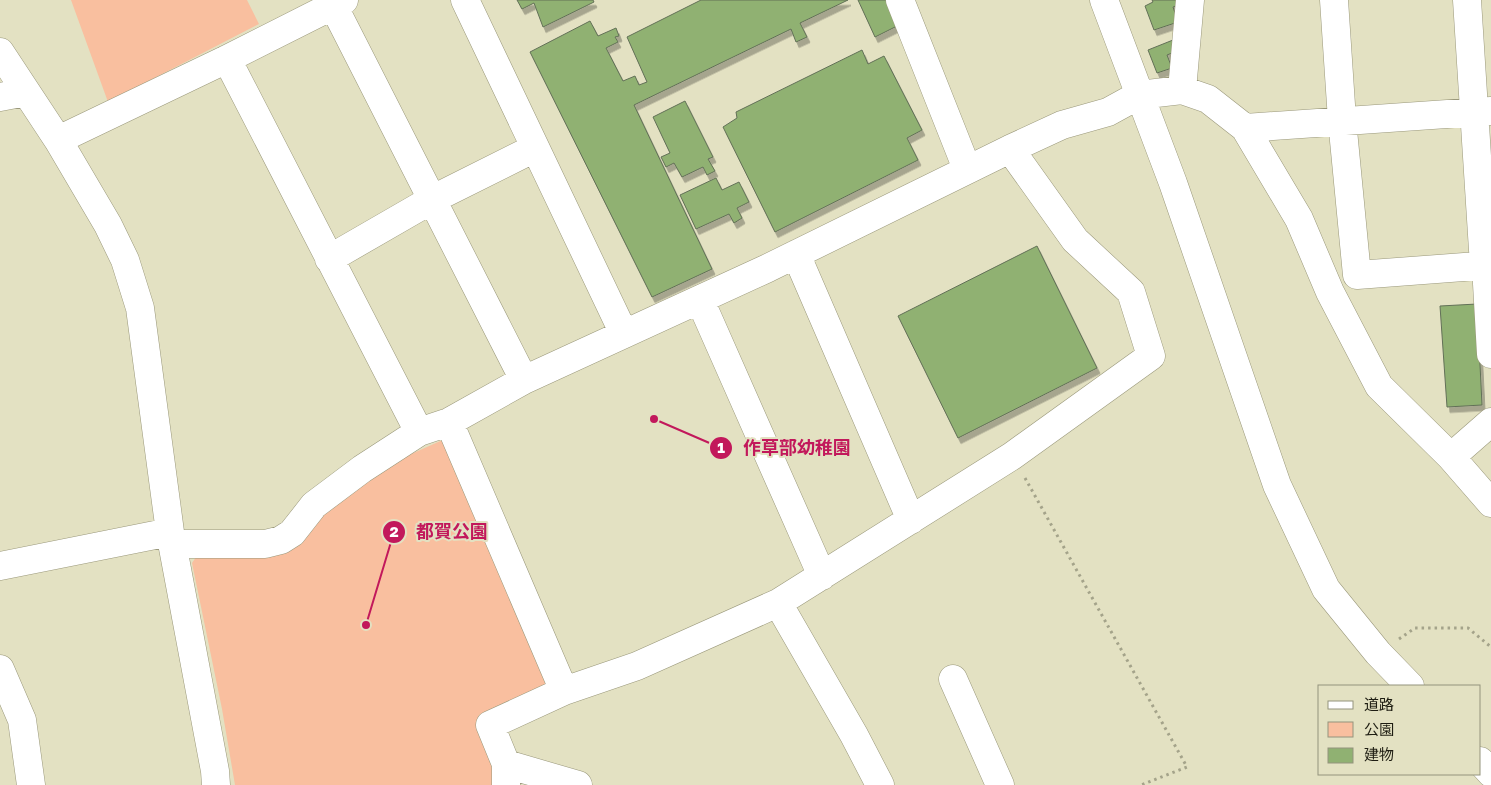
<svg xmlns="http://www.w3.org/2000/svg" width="1491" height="785" viewBox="0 0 1491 785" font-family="'Golos Text','Noto Sans JP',sans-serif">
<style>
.green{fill:#f9bf9f}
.building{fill:#90b172;stroke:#627057;filter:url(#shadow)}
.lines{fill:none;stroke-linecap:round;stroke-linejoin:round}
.minor-casing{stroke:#9a987b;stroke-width:29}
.path{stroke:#a4a38a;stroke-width:3;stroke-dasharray:2.5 4;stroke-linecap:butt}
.minor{stroke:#fff;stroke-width:28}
.leader{fill:none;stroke:#c2185b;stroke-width:2}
.callout-dot{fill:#c2185b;stroke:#e3e1c2;stroke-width:2}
.mark-label{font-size:15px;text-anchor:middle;font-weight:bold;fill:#fff}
.callout-label{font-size:18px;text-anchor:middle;font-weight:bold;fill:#c2185b;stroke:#e3e1c2;stroke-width:4;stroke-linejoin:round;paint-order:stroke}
</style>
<defs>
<filter id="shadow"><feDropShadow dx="3" dy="5.5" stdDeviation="0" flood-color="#0004"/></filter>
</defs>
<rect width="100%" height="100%" fill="#e3e1c2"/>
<path class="green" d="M71 0H247L259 24 108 102Z
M447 438 554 688 479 715 496 785H235L222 709 192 563 201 550 273 551 380 468Z"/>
<path class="building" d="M517 0H593L594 2 543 27 534 3 522 9Z
M701 0H848L800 23 807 37 796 42 791 29 634 105 712 269 652 297 530 52 590 21 598 36 616 28 619 36 615 37 618 42 606 48 623 81 635 76 639 85 647 82 627 37Z
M858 0H889L901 24 875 37Z
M1152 0H1180L1181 4 1173 7 1178 22 1154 30 1145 6 1153 2Z
M1173 40 1177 51 1167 55 1172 68 1157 73 1148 50Z
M862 50 868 64 884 56 922 130 907 138 918 160 775 232 723 127 737 118 736 112Z
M685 101 713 157 708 159 715 171 707 175 703 167 682 177 674 163 666 167 661 157 670 153 653 117Z
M716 178 722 190 739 182 749 202 737 208 742 218 734 223 729 214 696 229 680 195Z
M1037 246 1097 368 958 438 898 316Z
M1477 304 1482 405 1447 407 1440 306Z"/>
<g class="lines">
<g class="minor-casing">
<path id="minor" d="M465 0 624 334
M900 0 967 169
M1104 0 1173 183 1277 485 1326 589 1378 653 1410 686
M1334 0 1342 120 1357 275 1491 265
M1467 0 1483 250 1486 266 1491 354
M333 5 524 380
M0 52 58 140 108 225 125 260 140 308 170 532 215 771 216 785
M227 59 419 432
M1182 90 1190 0
M0 97 26 92
M1245 128 1299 219 1330 292 1379 386 1451 457 1491 503
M58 140 227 59 344 0
M796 254 911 520
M329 259 433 199 535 148
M700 300 822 576
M449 422 564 691
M1451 457 1491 422
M173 544H265L281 540 292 533 314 505 362 469 419 432 449 422 524 380 768 268 1010 149 1062 125 1108 112 1139 95 1182 90 1208 99 1245 128 1491 111
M0 566 170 532
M0 669 22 720 31 785
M953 679 1000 785
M1480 761 1491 773
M506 764 578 785
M506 785V764L490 725 564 691 637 666 778 603
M880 785 854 735 778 603 1012 456 1151 356 1131 292 1075 240 1010 149"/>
</g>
<path class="path" d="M1025 478 1187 767 1141 785
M1399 639 1415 628H1468L1491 647"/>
<use href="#minor" class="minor"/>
</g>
<path class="leader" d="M654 419L721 448M366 625L394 532"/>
<g class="callout-dot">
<circle cx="654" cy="419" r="5"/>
<circle cx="366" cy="625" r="5"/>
<circle cx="721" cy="448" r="12"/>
<circle cx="394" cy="532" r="12"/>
</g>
<g class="mark-label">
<text x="721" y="453">1</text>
<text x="394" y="537">2</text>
</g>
<g class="callout-label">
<text x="797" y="454">作草部幼稚園</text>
<text x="452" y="538">都賀公園</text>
</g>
<rect x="1318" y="685" width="162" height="90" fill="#e3e1c2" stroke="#94937c"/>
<rect x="1328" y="701" width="25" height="8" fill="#ffffff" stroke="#94937c"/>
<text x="1364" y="710" font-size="15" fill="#1e1d12">道路</text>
<rect x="1328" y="722" width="25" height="15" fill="#f9bf9f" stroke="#94937c"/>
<text x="1364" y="735" font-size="15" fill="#1e1d12">公園</text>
<rect x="1328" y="748" width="25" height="15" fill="#90b172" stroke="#94937c"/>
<text x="1364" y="760" font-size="15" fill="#1e1d12">建物</text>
</svg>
